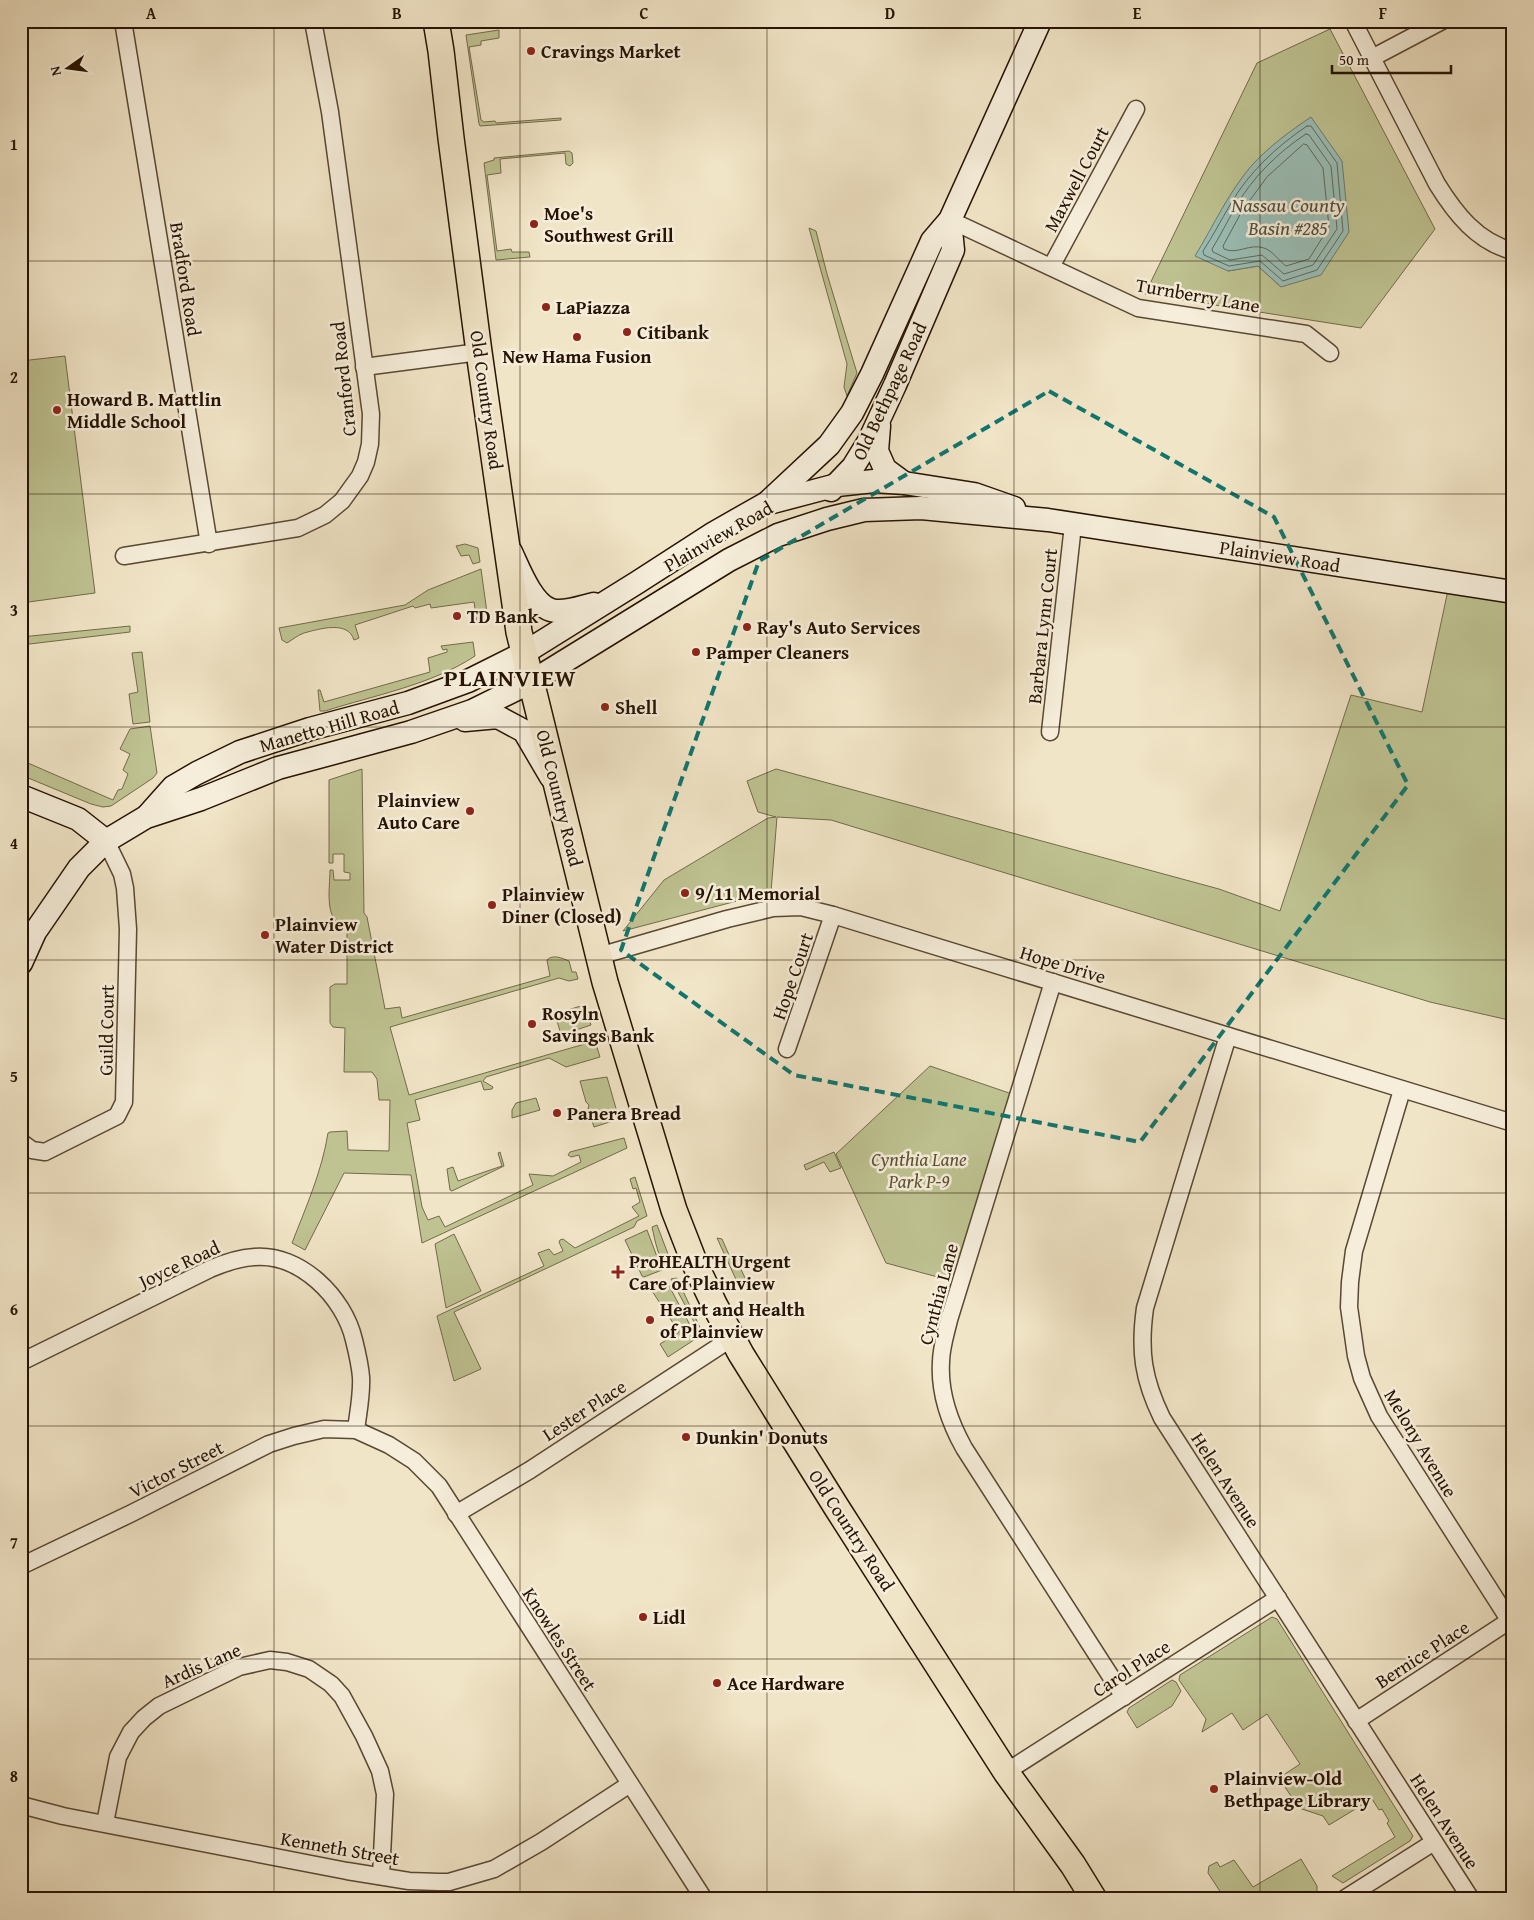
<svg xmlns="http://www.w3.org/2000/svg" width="1534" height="1920" font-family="'Gentium Book Plus',serif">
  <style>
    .green { fill: #bfc392; stroke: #726b4a; fill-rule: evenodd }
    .water { fill: #9bbfb7; stroke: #6c7a6f }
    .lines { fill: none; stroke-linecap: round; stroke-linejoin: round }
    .shore { stroke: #60695c; stroke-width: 1 }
    .minor-casing { stroke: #594833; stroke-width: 19 }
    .secondary-casing { stroke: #261302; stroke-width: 25 }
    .primary-casing { stroke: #261302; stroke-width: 28 }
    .minor { stroke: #f6eedb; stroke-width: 16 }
    .secondary { stroke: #f6eedb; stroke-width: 22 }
    .primary { stroke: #f1e5c7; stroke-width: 25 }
    .marked { fill: none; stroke: #0f766e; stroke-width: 4; stroke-dasharray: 10 6; stroke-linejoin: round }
    .grid { fill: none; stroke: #261302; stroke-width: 1; stroke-opacity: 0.55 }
    .poi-dot { fill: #8f2418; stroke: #f6eedb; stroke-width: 2 }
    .labels { text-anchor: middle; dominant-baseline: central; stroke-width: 5; stroke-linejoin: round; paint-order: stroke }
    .poi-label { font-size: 19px; font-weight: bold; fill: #261302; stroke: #f6eedb; text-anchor: start }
    .street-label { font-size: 19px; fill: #261302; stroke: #f6eedb }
    .park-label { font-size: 19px; font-style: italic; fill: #5c5134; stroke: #f6eedb }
    .water-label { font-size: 20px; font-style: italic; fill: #4f4f41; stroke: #f6eedb }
    .district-label { font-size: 24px; font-weight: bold; letter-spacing: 1px; fill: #261302; stroke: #f6eedb }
    .neatline { fill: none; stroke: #261302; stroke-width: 2 }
    .grid-label { font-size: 16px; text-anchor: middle; font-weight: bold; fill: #261302 }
  </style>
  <rect width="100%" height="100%" fill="#f1e5c7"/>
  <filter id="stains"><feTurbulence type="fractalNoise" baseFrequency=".004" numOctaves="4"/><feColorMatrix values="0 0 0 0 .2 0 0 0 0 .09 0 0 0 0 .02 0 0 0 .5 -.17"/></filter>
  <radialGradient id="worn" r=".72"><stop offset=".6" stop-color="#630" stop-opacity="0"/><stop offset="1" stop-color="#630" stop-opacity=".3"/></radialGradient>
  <!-- green -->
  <g class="green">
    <path d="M1330,29L1435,229L1361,328L1145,294L1257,63ZM1226,202L1281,287L1258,266L1228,271L1217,220Z"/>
    <path d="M499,30V38L481,41V45L469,47L481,120L484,122L495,121L496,123L561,118V120L480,126L479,124L466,35Z"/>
    <path d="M569,151L572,153L573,163L570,166L566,164L565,153L500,159L501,173L487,175L497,251L511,249L512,252H529L530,257L496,260L484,163L494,160V158Z"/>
    <path d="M809,228L816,231L827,274L857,373L847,396L844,387L847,364Z"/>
    <path d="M65,356L95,593L21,603V361Z"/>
    <path d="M465,544L478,548L480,562L473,564L469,555L461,556L456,546Z"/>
    <path d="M481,569L488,620L477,622L474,602L431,608L430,604L415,608L413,606L355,625L359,638L354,640C348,620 319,629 304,633C298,635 292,640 287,643L282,640L279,628L405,605L428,590Z"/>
    <path d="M1448,590L1513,601V1021L1430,1002L831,820L777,817L771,892L623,931L664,880L768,818L776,817L758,812L747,781L776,769L1219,889L1280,911L1351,695L1422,712Z"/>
    <path d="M130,626V632L21,645V637Z"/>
    <path d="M473,642L475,656C431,685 375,695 325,711H320L318,690H320L324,702L430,672L428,658L447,652V649L443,650L441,646Z"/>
    <path d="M142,652L150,722L133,724L129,694L138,692L132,653Z"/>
    <path d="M150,726L157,773L153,778L111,806L103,807L91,804L21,775V760L113,800L118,790L122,789L128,774L123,770L130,754L120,749L130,729Z"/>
    <path d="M362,769L364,913L367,917L385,1009L400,1007L402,1018L550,976L547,960C553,954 562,958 569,961L572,972H576L578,979L569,981L559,978L390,1027L409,1095L595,1041L600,1057L566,1067L549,1058L486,1077L483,1081L493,1087L492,1089L484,1090L481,1081L415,1100L420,1120L407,1123L422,1207L428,1220L439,1216L445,1227L533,1185L529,1174L553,1176L581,1162L579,1155L571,1157L568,1155L570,1152L624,1138L627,1148L422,1243L411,1175L344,1173L305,1250L292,1243C306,1207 322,1171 328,1133L330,1132L347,1131L348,1150L389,1151L390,1100H379L377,1079L372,1072H344L345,1028L333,1027L330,1023V987L335,984H347V926C323,924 330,888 330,870H333L334,880H350V873L344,872V854H333V863H329V780Z"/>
    <path d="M584,1005L591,1025L579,1029L562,1038L555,1014Z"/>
    <path d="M930,1066L1015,1095L956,1282L886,1263L836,1154Z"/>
    <path d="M607,1077L619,1119L594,1127L588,1109L589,1105L586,1102L580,1081Z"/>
    <path d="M536,1098L540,1110L512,1118V1110L516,1103Z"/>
    <path d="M500,1152L504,1166L452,1191L450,1190L447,1169L453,1167L458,1181L502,1166L498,1153Z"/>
    <path d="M834,1152L841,1168L830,1172L824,1162L806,1170L804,1165Z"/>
    <path d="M635,1177L647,1216L637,1221L634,1227L454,1312L481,1369L454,1381L437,1316L544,1266L538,1253L549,1249L554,1255L563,1251L559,1242L560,1240L563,1239L575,1248L639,1216L632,1207L640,1202L636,1188L633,1189L630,1179Z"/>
    <path d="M657,1225L671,1262L666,1268C658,1256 655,1241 652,1227Z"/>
    <path d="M647,1230L662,1270L644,1277L642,1276L625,1240Z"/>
    <path d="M454,1234L481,1291L446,1308L435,1244Z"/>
    <path d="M717,1238L722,1239L733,1264L738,1263L746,1280L745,1283L739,1286Z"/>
    <path d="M677,1278L702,1332L700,1333L671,1279Z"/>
    <path d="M668,1284L697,1338L668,1357L660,1344L679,1332L652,1291Z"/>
    <path d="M1272,1617L1277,1619L1413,1836L1410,1841L1343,1883L1332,1876L1395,1837L1387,1823L1389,1821L1382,1809L1379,1810L1372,1799L1329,1825L1323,1816L1299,1808L1279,1778L1300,1764L1267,1714L1243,1730L1232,1713L1202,1732L1206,1719L1179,1680L1180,1675Z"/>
    <path d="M1172,1680L1176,1682L1181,1691L1172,1706L1137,1728L1127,1712L1129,1708Z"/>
    <path d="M1301,1859L1317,1886V1899H1225L1208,1873L1209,1866L1217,1862L1220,1867L1234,1860L1253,1887Z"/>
  </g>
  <!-- water -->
  <path class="water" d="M1311,117L1342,161L1349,232L1321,275L1281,287L1258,266L1228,271L1195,256C1214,225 1229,191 1253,164C1270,146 1290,131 1311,117Z"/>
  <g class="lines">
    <!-- shore -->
    <g class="shore">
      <path d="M1307,126H1311L1337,163L1343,231L1317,270L1283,281L1260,261L1229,266L1204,255L1203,251C1213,236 1221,220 1230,205C1248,173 1277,146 1307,126Z"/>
      <path d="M1306,134L1309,135L1331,166L1337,229L1313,265L1284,274L1262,255L1230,260L1213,252L1212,249C1220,236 1227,222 1235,208C1251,179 1278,152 1306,134Z"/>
      <path d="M1304,144L1307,145L1323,168L1329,227L1309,259L1286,266C1279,261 1273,251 1264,248C1250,243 1237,255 1224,249L1223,246L1242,211L1267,177Z"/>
    </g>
    <defs>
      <g id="minor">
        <path d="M123,21L209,544"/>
        <path d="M1353,21L1437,184C1455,213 1477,242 1513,251"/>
        <path d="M1372,58L1442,21"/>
        <path d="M950,220L1138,308L1306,334L1330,353"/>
        <path d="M1051,267L1136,109"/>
        <path d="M364,367L479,352"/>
        <path d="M124,556L298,528L325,515L342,501L360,476L366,462L370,444L371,414L330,112L313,21"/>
        <path d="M1050,732L1073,525"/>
        <path d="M599,956L727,919L773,908L801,907L833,915L1513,1123"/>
        <path d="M1053,982L949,1320C946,1333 941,1348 941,1362C939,1393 949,1421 964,1448L1124,1697"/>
        <path d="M1228,1036L1145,1308C1139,1351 1143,1379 1162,1418L1471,1899"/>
        <path d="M787,1049L833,915"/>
        <path d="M1402,1090L1354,1251L1350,1282L1349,1307L1356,1356L1362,1378L1379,1416L1513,1626"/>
        <path d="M21,1142L32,1150L45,1152L117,1116L124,1102L128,929L125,888L122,874L106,841"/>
        <path d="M21,1362L210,1269C224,1263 238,1258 254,1257C300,1253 344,1297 354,1340C357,1352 360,1365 361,1377C362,1395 358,1413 356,1430"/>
        <path d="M456,1514L530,1470L732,1338"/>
        <path d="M21,1566L130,1514L269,1444L294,1436L324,1429L356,1430L389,1445L414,1461L439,1486L704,1899"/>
        <path d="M1356,1721L1509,1621"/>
        <path d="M1006,1772L1278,1598"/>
        <path d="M21,1805L63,1816L347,1871L409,1881L439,1882H449L494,1869L541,1842L630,1784"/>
        <path d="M105,1823L118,1757L131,1732L144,1718L159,1706L239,1667L270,1660L287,1662L309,1669L331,1684L342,1696L364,1736L380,1771L385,1794L381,1876"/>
        <path d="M1344,1899L1434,1842"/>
      </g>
      <g id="secondary">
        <path d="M879,426L877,451L885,469L904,483"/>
        <path d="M831,490L853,467L869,441L895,385L953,250L950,220"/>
        <path d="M768,502L829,445L852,413L872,374L932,241L950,220L1040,21"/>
        <path d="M511,552C519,569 532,604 551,610C563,614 581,607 594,604"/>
        <path d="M465,720L498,717L524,731L551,777"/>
        <path d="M21,796L78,819L106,841"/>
        <path d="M148,815L173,787L197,773L240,752L310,729L408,703L468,681L524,653L638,582L714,533L765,504L837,485L874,481L904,483L974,494L1014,508"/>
        <path d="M21,963L35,932L79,868L106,841L146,817L201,799L278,768L411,732L472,711L531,682L729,560L778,535L827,519L864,510L921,508L1048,520L1513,592"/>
      </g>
      <path id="primary" d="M436,21L441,51L451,138L479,352L519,632L605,982L674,1210L695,1264L715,1306L741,1354L837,1508L1006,1772L1073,1865L1094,1899"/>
    </defs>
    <!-- minor casing -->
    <use href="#minor" class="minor-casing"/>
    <!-- secondary casing -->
    <use href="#secondary" class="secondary-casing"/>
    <!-- primary casing -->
    <use href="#primary" class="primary-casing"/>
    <!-- minor -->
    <use href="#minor" class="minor"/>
    <!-- secondary -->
    <use href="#secondary" class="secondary"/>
    <!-- primary -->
    <use href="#primary" class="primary"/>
  </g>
  <!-- marked area -->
  <path class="marked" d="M1049,391L1274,517L1408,785L1140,1142L794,1075L621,950L759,561Z"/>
  <!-- grid -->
  <path class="grid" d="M274,21V1899M520,21V1899M767,21V1899M1014,21V1899M1260,21V1899M21,261H1513M21,494H1513M21,727H1513M21,960H1513M21,1193H1513M21,1426H1513M21,1659H1513"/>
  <!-- markers -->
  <g class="poi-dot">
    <circle cx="531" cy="51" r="5"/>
    <circle cx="534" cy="224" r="5"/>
    <circle cx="546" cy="307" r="5"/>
    <circle cx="627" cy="332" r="5"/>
    <circle cx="577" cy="337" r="5"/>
    <circle cx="57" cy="410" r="5"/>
    <circle cx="457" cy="616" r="5"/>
    <circle cx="747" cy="627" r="5"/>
    <circle cx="696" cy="652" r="5"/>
    <circle cx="605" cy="707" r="5"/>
    <circle cx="470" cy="811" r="5"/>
    <circle cx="685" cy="893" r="5"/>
    <circle cx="492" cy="905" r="5"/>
    <circle cx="265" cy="935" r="5"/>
    <circle cx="532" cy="1024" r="5"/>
    <circle cx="557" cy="1113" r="5"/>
    <path d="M615.5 1264.5h5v5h5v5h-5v5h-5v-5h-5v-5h5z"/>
    <circle cx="650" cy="1320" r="5"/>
    <circle cx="686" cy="1437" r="5"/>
    <circle cx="643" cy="1617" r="5"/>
    <circle cx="717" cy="1683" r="5"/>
    <circle cx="1214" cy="1789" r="5"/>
  </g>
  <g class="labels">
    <!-- poi labels -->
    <g class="poi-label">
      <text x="541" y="51">Cravings Market</text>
      <text x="544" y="213">Moe's<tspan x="544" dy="22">Southwest Grill</tspan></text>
      <text x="556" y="307">LaPiazza</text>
      <text x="637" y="332">Citibank</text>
      <text x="577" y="356" text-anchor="middle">New Hama Fusion</text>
      <text x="67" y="399">Howard B. Mattlin<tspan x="67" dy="22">Middle School</tspan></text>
      <text x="467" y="616">TD Bank</text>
      <text x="757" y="627">Ray's Auto Services</text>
      <text x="706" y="652">Pamper Cleaners</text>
      <text x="615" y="707">Shell</text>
      <text x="460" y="800" text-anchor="end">Plainview<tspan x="460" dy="22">Auto Care</tspan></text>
      <text x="695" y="893">9/11 Memorial</text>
      <text x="502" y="894">Plainview<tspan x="502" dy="22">Diner (Closed)</tspan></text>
      <text x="275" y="924">Plainview<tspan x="275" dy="22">Water District</tspan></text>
      <text x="542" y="1013">Rosyln<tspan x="542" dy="22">Savings Bank</tspan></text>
      <text x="567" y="1113">Panera Bread</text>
      <text x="629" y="1261">ProHEALTH Urgent<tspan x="629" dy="22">Care of Plainview</tspan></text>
      <text x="660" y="1309">Heart and Health<tspan x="660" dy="22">of Plainview</tspan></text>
      <text x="696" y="1437">Dunkin' Donuts</text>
      <text x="653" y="1617">Lidl</text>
      <text x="727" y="1683">Ace Hardware</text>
      <text x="1224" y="1778">Plainview-Old<tspan x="1224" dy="22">Bethpage Library</tspan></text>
    </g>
    <!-- street labels -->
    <g class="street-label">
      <text transform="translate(1076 179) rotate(-62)">Maxwell Court</text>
      <text transform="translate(186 279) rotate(81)">Bradford Road</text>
      <text transform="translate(1198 295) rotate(10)">Turnberry Lane</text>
      <text transform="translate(343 379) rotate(-96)">Cranford Road</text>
      <text transform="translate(889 391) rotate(-65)">Old Bethpage Road</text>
      <text transform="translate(487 400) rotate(82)">Old Country Road</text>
      <text transform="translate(718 536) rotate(-30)">Plainview Road</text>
      <text transform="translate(1280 556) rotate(9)">Plainview Road</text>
      <text transform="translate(1042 626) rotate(-84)">Barbara Lynn Court</text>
      <text transform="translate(329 726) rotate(-16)">Manetto Hill Road</text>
      <text transform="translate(560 798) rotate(76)">Old Country Road</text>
      <text transform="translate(1063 964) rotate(17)">Hope Drive</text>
      <text transform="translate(792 976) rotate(-71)">Hope Court</text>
      <text transform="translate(106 1030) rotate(-89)">Guild Court</text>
      <text transform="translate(179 1264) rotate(-25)">Joyce Road</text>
      <text transform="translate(938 1294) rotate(-75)">Cynthia Lane</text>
      <text transform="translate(584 1410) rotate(-33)">Lester Place</text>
      <text transform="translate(1421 1443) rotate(59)">Melony Avenue</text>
      <text transform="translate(176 1469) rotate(-27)">Victor Street</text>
      <text transform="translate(1226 1480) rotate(57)">Helen Avenue</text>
      <text transform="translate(852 1530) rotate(57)">Old Country Road</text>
      <text transform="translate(560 1639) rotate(57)">Knowles Street</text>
      <text transform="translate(1422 1654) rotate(-33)">Bernice Place</text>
      <text transform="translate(201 1665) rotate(-24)">Ardis Lane</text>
      <text transform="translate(1131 1668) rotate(-33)">Carol Place</text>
      <text transform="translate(1445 1821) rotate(57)">Helen Avenue</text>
      <text transform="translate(340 1848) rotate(10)">Kenneth Street</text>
    </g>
    <!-- park labels -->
    <g class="park-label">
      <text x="919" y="1159">Cynthia Lane<tspan x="919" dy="22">Park P-9</tspan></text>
    </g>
    <!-- water labels -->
    <g class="water-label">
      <text x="1288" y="204">Nassau County<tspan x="1288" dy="23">Basin #285</tspan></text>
    </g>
    <!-- district labels -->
    <g class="district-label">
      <text x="510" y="677">PLAINVIEW</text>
    </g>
  </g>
  <!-- margin -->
  <rect width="1534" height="1920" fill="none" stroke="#f1e5c7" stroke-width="55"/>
  <!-- north arrow -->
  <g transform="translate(68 68) rotate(256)" stroke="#f6eedb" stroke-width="4" paint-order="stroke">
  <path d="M0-4L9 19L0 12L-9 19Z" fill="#261302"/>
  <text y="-8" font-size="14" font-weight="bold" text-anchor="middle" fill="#261302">N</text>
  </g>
  <!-- scale -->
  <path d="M1332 65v8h119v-8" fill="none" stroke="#261302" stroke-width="2.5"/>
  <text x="1339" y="65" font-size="15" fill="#261302" stroke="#f6eedb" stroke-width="4" paint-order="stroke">50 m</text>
  <rect x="28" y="28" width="1478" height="1864" class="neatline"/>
  <g class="grid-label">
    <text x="151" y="19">A</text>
    <text x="397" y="19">B</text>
    <text x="644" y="19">C</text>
    <text x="890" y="19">D</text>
    <text x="1137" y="19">E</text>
    <text x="1383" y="19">F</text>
    <text x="14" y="150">1</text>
    <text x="14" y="383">2</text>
    <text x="14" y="616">3</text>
    <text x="14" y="849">4</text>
    <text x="14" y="1082">5</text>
    <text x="14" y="1315">6</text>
    <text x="14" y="1548">7</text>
    <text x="14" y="1782">8</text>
  </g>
  <rect width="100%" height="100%" filter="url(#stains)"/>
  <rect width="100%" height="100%" fill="url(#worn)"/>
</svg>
